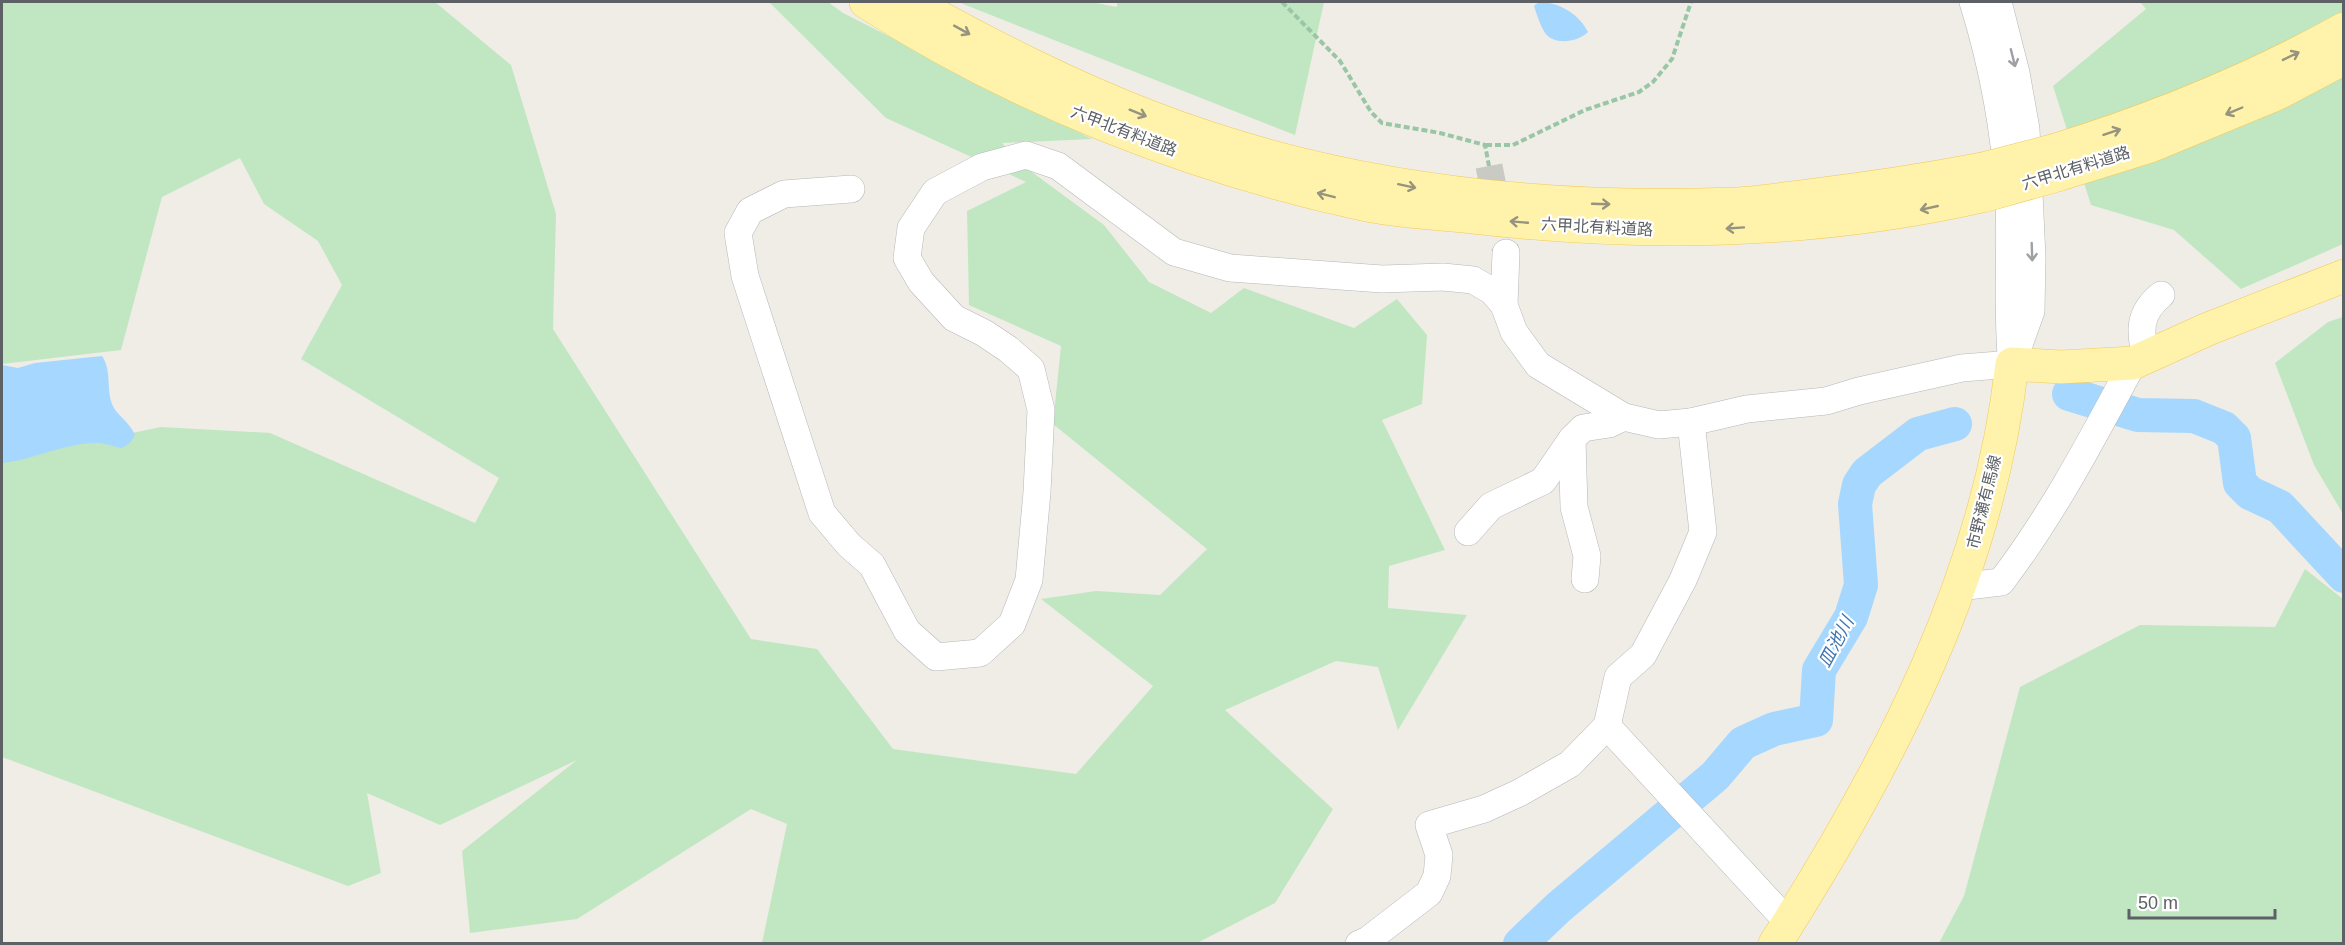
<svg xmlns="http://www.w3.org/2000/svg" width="2345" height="945" font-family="Arial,'Noto Sans JP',sans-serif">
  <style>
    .green { fill: #c1e7c2 }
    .water { fill: #a5d7ff }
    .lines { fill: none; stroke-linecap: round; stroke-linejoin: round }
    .river { stroke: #a5d7ff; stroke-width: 34 }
    .minor-tunnel { stroke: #cacac5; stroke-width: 27; stroke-dasharray: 27 14; stroke-linecap: butt }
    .minor-casing { stroke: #b5b7bc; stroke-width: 28 }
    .major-casing { stroke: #f3c95a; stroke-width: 34 }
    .path { stroke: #99c6a6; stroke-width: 4; stroke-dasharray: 6 3; stroke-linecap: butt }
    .minor { stroke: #fff; stroke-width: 27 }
    .major { stroke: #fff2aa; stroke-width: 33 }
    .major-bridge-casing { stroke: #f3c95a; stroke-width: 34; stroke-linecap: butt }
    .major-bridge { stroke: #fff2aa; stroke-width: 33 }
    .oneway { stroke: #96947e }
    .oneway2 { stroke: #9ea0a3 }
    .labels { text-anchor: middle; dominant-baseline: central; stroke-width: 4.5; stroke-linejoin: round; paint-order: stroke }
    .street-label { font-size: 16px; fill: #5d6166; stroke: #fff }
    .water-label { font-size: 18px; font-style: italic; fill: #4077b3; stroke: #fff }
  </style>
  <rect width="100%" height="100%" fill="#efede5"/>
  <!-- green -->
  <g class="green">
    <path d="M2,2H435L511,65L556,214L553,329L751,639L817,649L893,749L1076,774L1153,686L1041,599L1096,591L1160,595L1207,549L1053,424L1061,346L969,305L967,211L1026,182L886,118L769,2H828L843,13L1092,139L1002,143L1025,167L1104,225L1149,282L1211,313L1244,288L1354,328L1397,299L1427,335L1422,404L1382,420L1445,550L1389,566L1388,608L1467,615L1398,730L1378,667L1336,661L1225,710L1333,809L1275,903L1197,943H762L787,824L751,809L577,919L470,933L462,851L577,760L440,825L367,793L381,873L348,886L2,757V460L161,427L270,433L475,523L499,478L301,359L342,285L318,241L264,204L240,158L162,197L121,350L2,364Z"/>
    <path d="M958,2H1091L1117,7V2H1324L1295,135Z"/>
    <path d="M2140,2H2343V244L2241,289L2174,230L2091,205L2053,86L2146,9Z"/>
    <path d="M2343,317H2344L2343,514L2314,465L2275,363L2328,322Z"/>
    <path d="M2305,569L2343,599V943H1939L1964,896L2020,687L2140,625L2275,627Z"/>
  </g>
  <!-- water -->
  <g class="water">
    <path d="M1539,2C1559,2 1579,14 1588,32C1578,42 1555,46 1545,33C1540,25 1537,15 1534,6Z"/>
    <path d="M102,356C112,371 106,387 112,404C116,415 130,422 135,435L130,443L122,448C113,447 103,442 94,443C62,444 33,460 2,463V365L18,368L35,363Z"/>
  </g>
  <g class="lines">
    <!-- river -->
    <g class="river">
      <path d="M2069,394L2138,415L2194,416L2224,428L2234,438L2240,483L2250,493L2280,507L2344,576"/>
      <path d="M1520,944L1559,907L1715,776L1743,743L1774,729L1816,720L1819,670L1851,617L1861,585L1855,504L1859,485L1867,473L1918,434L1955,424"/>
    </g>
    <!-- minor-tunnel -->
    <path class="minor-tunnel" d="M1489,166L1506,253"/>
    <defs>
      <g id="minor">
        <path d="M1973,2C1993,66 2005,131 2009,199C2011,251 2007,302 2011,354"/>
        <path d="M1998,2L2016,73L2026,129L2032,257L2031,311L2012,364"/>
        <path d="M851,189L784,194L750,211L738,233L745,276L822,513L849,545L872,565L907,631L936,657L980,653L1012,624L1029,580L1037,492L1041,410L1031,369L1008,349L984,333L954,318L921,282L907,258L911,228L935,192L982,167L1026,155L1058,166L1174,252L1230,268L1382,279L1443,277L1473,280L1492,291L1504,305"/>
        <path d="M1506,253L1504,305L1514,332L1538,365L1624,417L1659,425L1691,422L1747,409L1826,401L1859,391L1962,368L2012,364"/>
        <path d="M2146,357C2139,331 2139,313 2161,295"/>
        <path d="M1572,439L1574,507L1587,556L1585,579"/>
        <path d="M1468,532L1491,506L1543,481L1572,439L1583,428L1609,424L1624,417"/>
        <path d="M1959,587L2001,582C2053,514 2092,439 2133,363"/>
        <path d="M1607,726L1788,922"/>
        <path d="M1359,944L1368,940L1429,893L1437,876L1439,855L1429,825L1484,809L1519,793L1570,764L1607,726L1618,677L1643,655L1683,580L1703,532L1691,422"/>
      </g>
      <g id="major">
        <path d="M866,2C1016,98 1188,166 1362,204C1398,212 1437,213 1473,217C1646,237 1816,234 1986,195"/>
        <path d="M911,2C989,45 1068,86 1152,118C1336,189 1539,211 1734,204C1758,203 1783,199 1807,196C1866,189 1925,180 1983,169"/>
        <path d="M2056,150C2156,119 2252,80 2344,29"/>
        <path d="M2057,175L2150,146L2276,94L2344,58"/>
        <path d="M1775,944C1888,767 1989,575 2012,364L2061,367L2133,363L2208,329L2344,276"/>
      </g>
    </defs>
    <!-- minor casing -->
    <use href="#minor" class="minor-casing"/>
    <!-- major casing -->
    <use href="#major" class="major-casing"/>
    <!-- path -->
    <g class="path">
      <path d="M1282,2L1340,61L1371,112L1382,123L1440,133L1485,145L1489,166"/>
      <path d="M1486,145H1513L1585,110L1639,92L1653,82L1672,59L1691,2"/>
    </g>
    <!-- minor -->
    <use href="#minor" class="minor"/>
    <!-- major -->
    <use href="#major" class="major"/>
    <defs>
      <g id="major-bridge">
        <path d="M1983,169L2056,150"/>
        <path d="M1986,195L2057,175"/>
      </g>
    </defs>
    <!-- major-bridge casing -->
    <use href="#major-bridge" class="major-bridge-casing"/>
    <!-- major-bridge -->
    <use href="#major-bridge" class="major-bridge"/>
  </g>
  <!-- one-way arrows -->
  <defs><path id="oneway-shaft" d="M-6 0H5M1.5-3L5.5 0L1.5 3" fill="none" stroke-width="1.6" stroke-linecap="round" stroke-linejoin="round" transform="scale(1.5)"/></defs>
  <g class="oneway">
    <use href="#oneway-shaft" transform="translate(962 30) rotate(29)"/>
    <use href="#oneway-shaft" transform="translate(2291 56) rotate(-26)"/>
    <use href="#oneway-shaft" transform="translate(2234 111) rotate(157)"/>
    <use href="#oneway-shaft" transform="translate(1138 113) rotate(22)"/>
    <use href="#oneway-shaft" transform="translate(2112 132) rotate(-18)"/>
    <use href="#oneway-shaft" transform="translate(1407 186) rotate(12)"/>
    <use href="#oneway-shaft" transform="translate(1326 195) rotate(-166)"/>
    <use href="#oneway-shaft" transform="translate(1601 204) rotate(2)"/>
    <use href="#oneway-shaft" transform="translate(1929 208) rotate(167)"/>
    <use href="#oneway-shaft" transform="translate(1519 222) rotate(-175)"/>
    <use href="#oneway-shaft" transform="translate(1735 228) rotate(176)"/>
  </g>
  <g class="oneway2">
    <use href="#oneway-shaft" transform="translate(2013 58) rotate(76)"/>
    <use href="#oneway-shaft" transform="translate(2032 252) rotate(88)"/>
  </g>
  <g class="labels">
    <!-- street labels -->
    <g class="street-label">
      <text transform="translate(1124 131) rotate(21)">六甲北有料道路</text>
      <text transform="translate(2076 168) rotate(-17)">六甲北有料道路</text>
      <text transform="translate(1597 227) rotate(3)">六甲北有料道路</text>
      <text transform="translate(1984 502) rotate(-76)">市野瀬有馬線</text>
    </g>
    <!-- water labels -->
    <g class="water-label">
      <text transform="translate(1836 642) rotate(-62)">皿池川</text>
    </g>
  </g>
  <!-- border -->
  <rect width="2345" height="945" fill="none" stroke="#5d6166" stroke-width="6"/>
  <!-- scale -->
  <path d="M2129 909v9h146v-9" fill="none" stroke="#5d6166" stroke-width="3"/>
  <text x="2138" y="909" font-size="18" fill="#5d6166" stroke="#ffffff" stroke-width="4.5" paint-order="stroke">50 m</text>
</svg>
